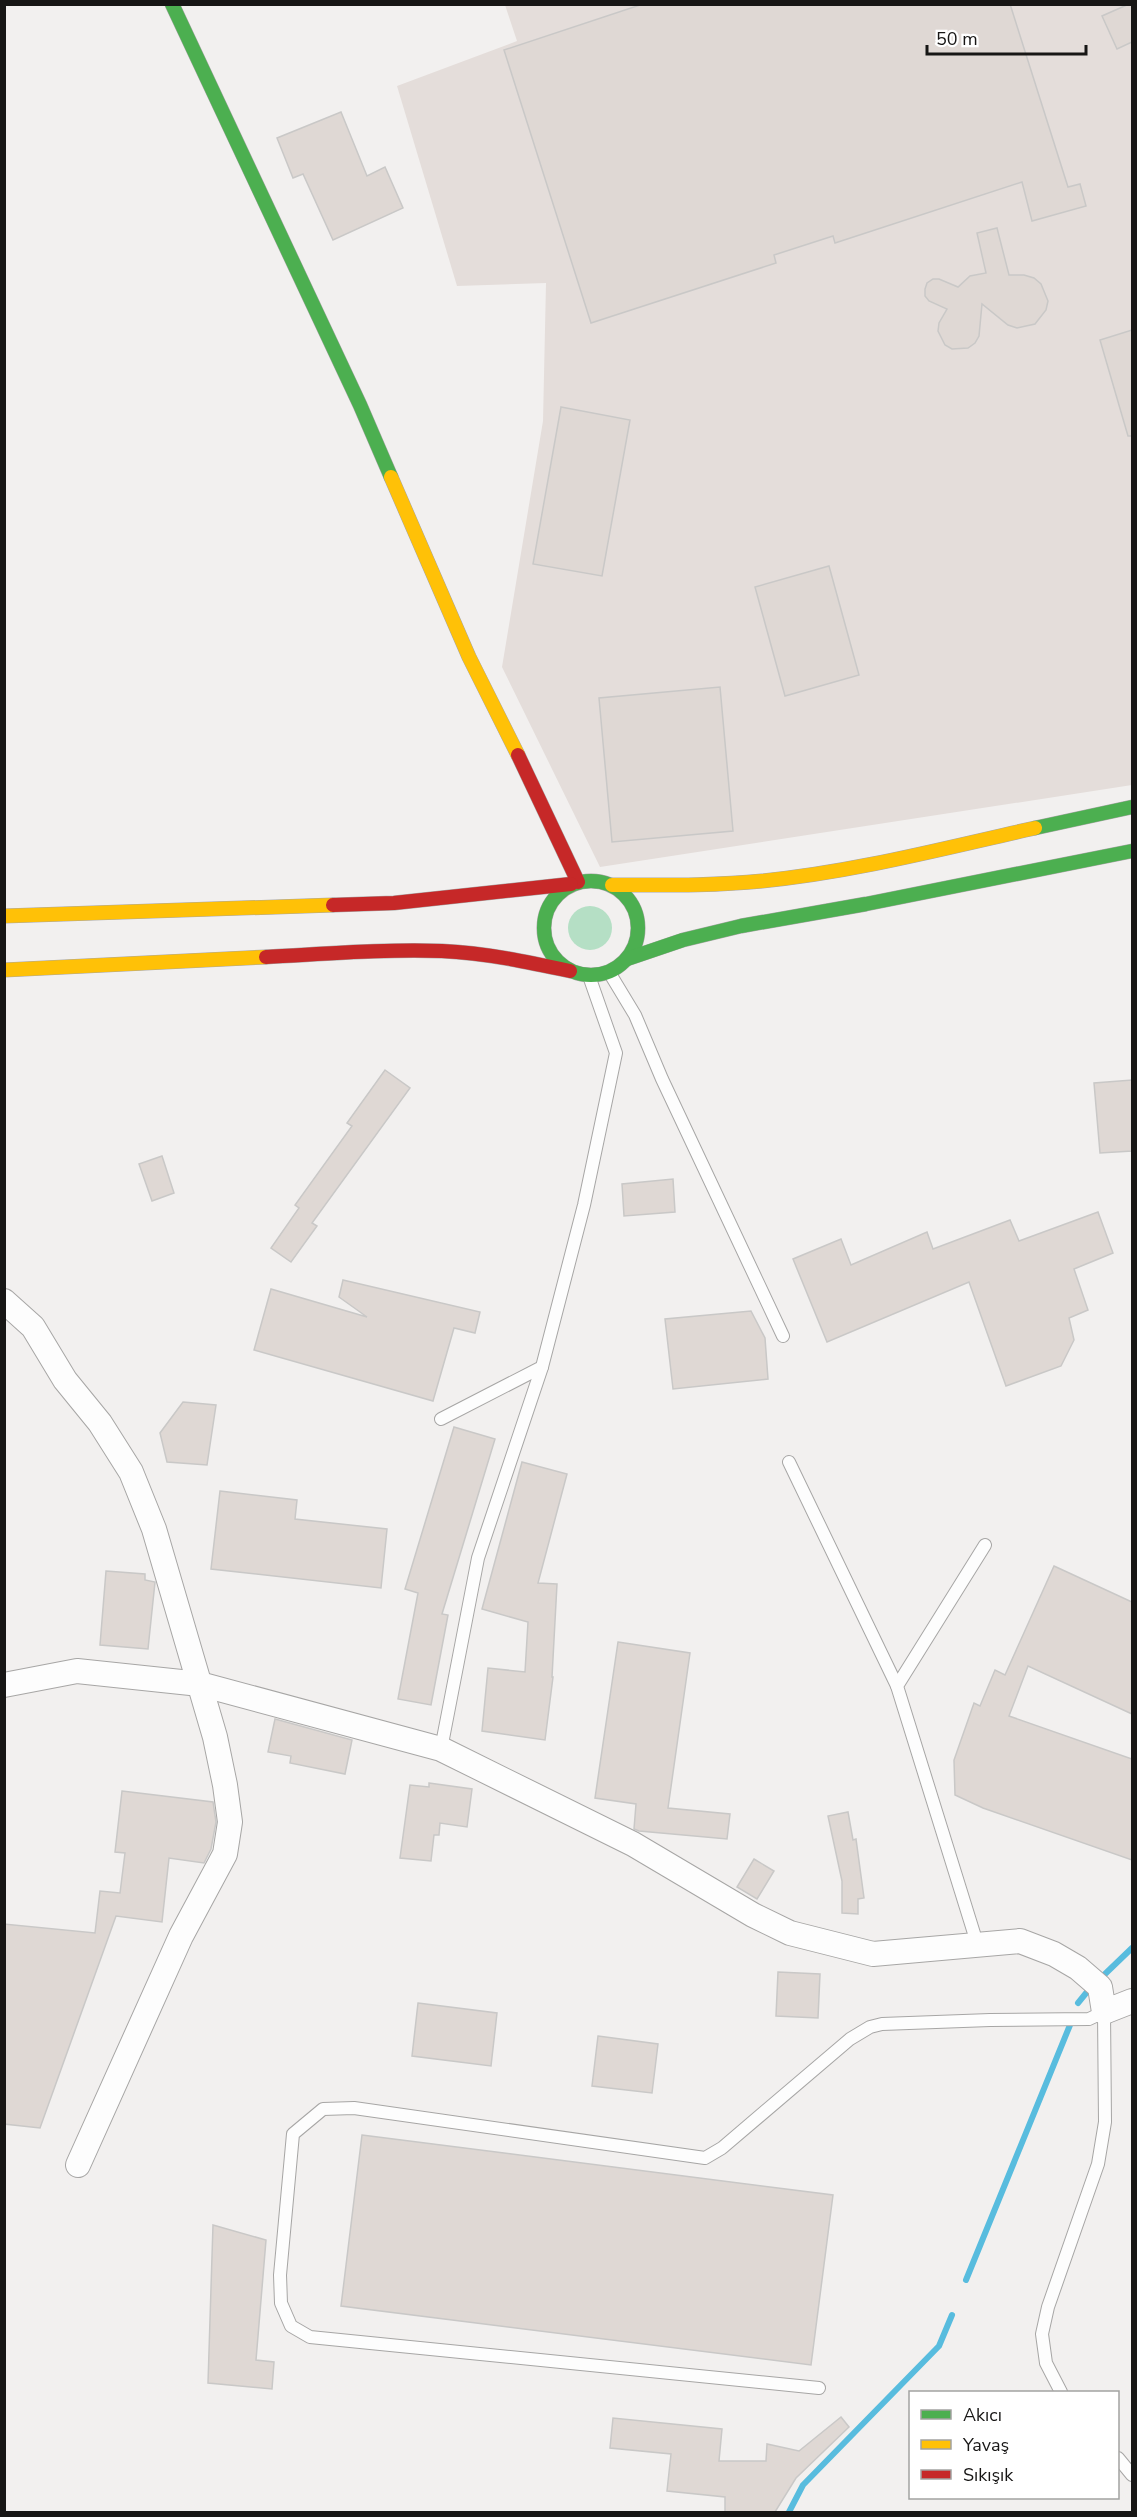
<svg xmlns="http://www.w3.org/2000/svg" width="1137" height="2517" font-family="'Nunito Sans',sans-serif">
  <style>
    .built { fill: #e4ddda }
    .green { fill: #b5dfc5 }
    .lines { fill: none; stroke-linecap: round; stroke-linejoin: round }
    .stream { stroke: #58bcde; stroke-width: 6 }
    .building { fill: #dfd8d4; stroke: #c9c8c7; stroke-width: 1.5 }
    .lane-casing { stroke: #a7a6a5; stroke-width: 14 }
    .street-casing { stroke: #a7a6a5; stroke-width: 26 }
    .fast-casing { stroke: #a7a6a5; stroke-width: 15 }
    .slow-casing { stroke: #a7a6a5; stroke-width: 15 }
    .jam-casing { stroke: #a7a6a5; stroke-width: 15 }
    .lane { stroke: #fdfdfd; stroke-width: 12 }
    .street { stroke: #fdfdfd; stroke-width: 24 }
    .fast { stroke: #4caf50; stroke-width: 14 }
    .slow { stroke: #ffc107; stroke-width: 14 }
    .jam { stroke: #c62828; stroke-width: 14 }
  </style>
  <rect width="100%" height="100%" fill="#f2f0ef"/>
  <!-- built -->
  <path class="built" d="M505,5H1132V785L600,867L502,667L543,421L546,283L457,286L397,86L517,41Z"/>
  <!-- green -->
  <circle class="green" cx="590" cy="928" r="22"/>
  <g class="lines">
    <!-- stream -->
    <g class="stream">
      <path d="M1105,1974L1132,1948"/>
      <path d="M1078,2003L1091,1987"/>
      <path d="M966,2280L1070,2025"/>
      <path d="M789,2512L803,2485L939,2346L952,2315"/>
    </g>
  </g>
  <!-- building -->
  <g class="building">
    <path d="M643,4H1010L1068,187L1080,184L1086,206L1032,221L1022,182L835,243L833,236L774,255L776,263L591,323L504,50Z"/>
    <path d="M1129,4H1132V42L1117,49L1102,16Z"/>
    <path d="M341,112L367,176L385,167L403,208L333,240L303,174L293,178L277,138Z"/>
    <path d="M997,228L1009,275H1024L1034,278L1041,284L1048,301L1046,310L1035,324L1017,328L1008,325L982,304L979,336L975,343L968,348L952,349L945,345L938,331L939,323L947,309L929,301L925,296V289L927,283L933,279H939L958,287L970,276L986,273L977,233Z"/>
    <path d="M1132,330V436H1128L1100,340Z"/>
    <path d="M561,407L630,420L602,576L533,564Z"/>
    <path d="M829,566L859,675L785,696L755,587Z"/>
    <path d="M720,687L733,831L612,842L599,698Z"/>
    <path d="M385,1070L410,1088L312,1223L317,1226L291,1262L271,1248L299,1208L295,1205L352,1126L347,1123Z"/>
    <path d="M1132,1080V1151L1100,1153L1094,1083Z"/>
    <path d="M162,1156L174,1193L152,1201L139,1164Z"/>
    <path d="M673,1179L675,1212L624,1216L622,1184Z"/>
    <path d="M1098,1212L1113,1253L1074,1269L1088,1310L1069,1318L1074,1340L1061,1366L1006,1386L969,1282L827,1342L793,1259L841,1239L851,1265L927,1232L933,1249L1010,1220L1019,1241Z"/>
    <path d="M343,1280L480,1312L475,1333L454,1328L433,1401L254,1350L271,1289L367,1317L339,1297Z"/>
    <path d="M751,1311L765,1338L768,1379L673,1389L665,1319Z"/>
    <path d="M183,1402L216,1405L207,1465L167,1462L160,1433Z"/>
    <path d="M454,1427L495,1439L442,1614L448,1615L431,1705L398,1699L418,1593L405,1589Z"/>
    <path d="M522,1462L567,1474L538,1583L557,1584L552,1677H553L545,1740L482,1731L488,1668L525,1672L528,1622L482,1609Z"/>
    <path d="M220,1491L297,1500L295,1519L387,1529L381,1588L211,1569Z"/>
    <path d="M1054,1566L1132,1602V1714L1028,1666L1009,1716L1132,1759V1860L983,1808L955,1795L954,1760L974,1703L980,1706L995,1670L1005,1675Z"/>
    <path d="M106,1571L145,1574V1580L155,1582L148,1649L100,1645Z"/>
    <path d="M618,1642L690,1653L668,1808L730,1814L727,1839L639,1831L634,1829L636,1804L595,1798Z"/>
    <path d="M275,1719L352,1740L345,1774L290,1763L291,1756L268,1752Z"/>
    <path d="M429,1783L472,1789L467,1827L440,1823L439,1835H434L431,1861L400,1858L410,1785L429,1787Z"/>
    <path d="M122,1791L213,1802L216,1822L211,1849L204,1863L169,1858L162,1922L116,1916L40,2128L4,2124V1924L95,1933L100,1891L120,1893L125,1853L115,1852Z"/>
    <path d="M848,1812L853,1840L856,1839L864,1898L858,1899V1914L842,1913V1881L828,1816Z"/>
    <path d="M754,1859L774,1871L757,1899L737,1887Z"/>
    <path d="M778,1972L820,1974L818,2018L776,2016Z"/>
    <path d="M418,2003L497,2013L491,2066L412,2056Z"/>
    <path d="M598,2036L658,2044L652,2093L592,2086Z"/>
    <path d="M362,2135L833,2195L811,2365L341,2306Z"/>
    <path d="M213,2225L266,2240L256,2360L274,2362L272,2389L208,2383Z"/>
    <path d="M841,2417L849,2427L796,2478L775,2512H725V2497L667,2491L671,2454L610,2448L613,2418L722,2429L719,2461H766L767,2444L799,2451Z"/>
  </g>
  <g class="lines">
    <defs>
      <g id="lane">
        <path d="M609,972L635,1015L662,1079L783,1336"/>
        <path d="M441,1419L542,1367L584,1205L616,1053L589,976"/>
        <path d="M789,1462L897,1686"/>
        <path d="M441,1749L478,1558L542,1367"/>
        <path d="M977,1943L897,1686L985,1545"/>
        <path d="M819,2388L310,2337L291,2326L281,2303L280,2275L293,2134L323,2109L354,2108L705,2158L722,2148L850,2039L870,2027L882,2024L990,2020L1089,2019L1104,2012L1105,2122L1098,2164L1048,2307L1042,2334L1046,2363L1061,2392"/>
        <path d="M1118,2458L1132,2475"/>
      </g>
      <g id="street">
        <path d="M4,1301L33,1327L65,1380L100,1423L131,1472L154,1529L215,1737L225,1785L230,1822L225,1854L181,1936L78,2165"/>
        <path d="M4,1685L77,1671L200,1684L441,1749L633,1844L753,1915L790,1933L873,1954L1020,1941L1054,1954L1078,1968L1100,1987L1104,2012L1132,2001"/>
      </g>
      <g id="fast">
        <path d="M172,4L360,405L391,477"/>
        <path d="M1035,828L1132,807"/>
        <circle cx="591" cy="928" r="47"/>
        <path d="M627,959L683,940L741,926L866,904L1132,851"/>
      </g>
      <g id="slow">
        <path d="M391,477L469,657L518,755"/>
        <path d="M612,885C662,885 712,886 762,881C854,872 945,848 1035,828"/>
        <path d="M4,916L333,905"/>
        <path d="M4,970L266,957"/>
      </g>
      <g id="jam">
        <path d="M518,755L578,882"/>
        <path d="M333,905L394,903L571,884"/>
        <path d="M266,957C325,954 383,949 442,951C486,953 528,962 570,971"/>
      </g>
    </defs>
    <!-- lane casing -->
    <use href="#lane" class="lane-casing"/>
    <!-- street casing -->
    <use href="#street" class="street-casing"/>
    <!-- fast casing -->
    <use href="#fast" class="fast-casing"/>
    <!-- slow casing -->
    <use href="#slow" class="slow-casing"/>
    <!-- jam casing -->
    <use href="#jam" class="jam-casing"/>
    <!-- lane -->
    <use href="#lane" class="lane"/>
    <!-- street -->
    <use href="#street" class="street"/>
    <!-- fast -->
    <use href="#fast" class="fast"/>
    <!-- slow -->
    <use href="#slow" class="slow"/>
    <!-- jam -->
    <use href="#jam" class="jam"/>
  </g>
  <!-- border -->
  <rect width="1137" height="2517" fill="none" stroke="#171615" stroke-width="12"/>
  <!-- legend -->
  <rect x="909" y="2391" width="210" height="108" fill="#ffffff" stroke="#a2a2a1" stroke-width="1.5"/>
  <rect x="921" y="2410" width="30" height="9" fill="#4caf50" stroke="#a2a2a1" stroke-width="1.5"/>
  <text x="963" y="2421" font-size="18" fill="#171615">Akıcı</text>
  <rect x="921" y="2440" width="30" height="9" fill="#ffc107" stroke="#a2a2a1" stroke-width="1.5"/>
  <text x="963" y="2451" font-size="18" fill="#171615">Yavaş</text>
  <rect x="921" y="2470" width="30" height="9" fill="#c62828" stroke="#a2a2a1" stroke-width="1.5"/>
  <text x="963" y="2481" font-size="18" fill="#171615">Sıkışık</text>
  <!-- scale -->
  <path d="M927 45v9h159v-9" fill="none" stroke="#171615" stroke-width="3"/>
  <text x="936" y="45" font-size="18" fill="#171615" stroke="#ffffff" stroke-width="4.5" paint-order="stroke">50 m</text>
</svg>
